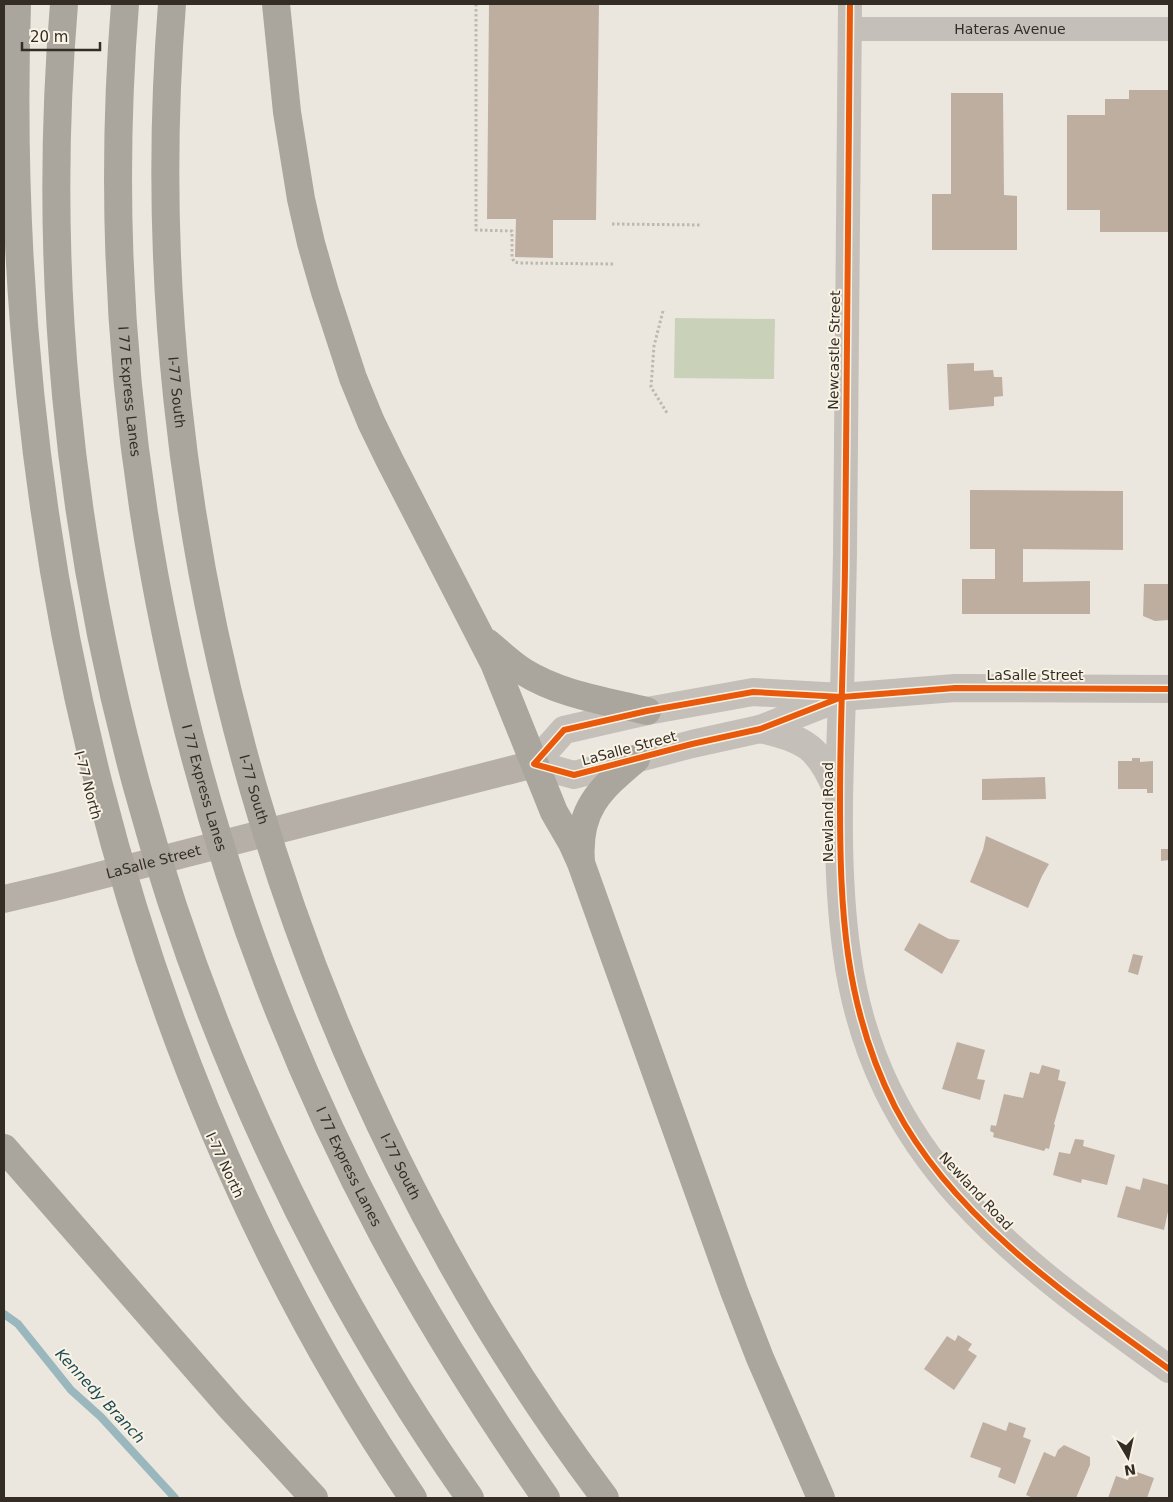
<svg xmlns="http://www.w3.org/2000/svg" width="1173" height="1502" font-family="'DejaVu Sans',sans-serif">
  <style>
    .green { fill: #c9d2b8 }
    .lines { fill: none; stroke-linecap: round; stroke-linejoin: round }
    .stream { stroke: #9ab7bd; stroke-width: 8 }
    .building { fill: #beaea0 }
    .path { stroke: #bdb8b0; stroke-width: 3; stroke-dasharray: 2.5 2.5; stroke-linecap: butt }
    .minor { stroke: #c4bfb8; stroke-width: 24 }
    .tertiary { stroke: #c4bfb8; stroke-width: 28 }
    .secondary { stroke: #b5afa8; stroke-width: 28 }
    .motorway { stroke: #aaa69e; stroke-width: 28 }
    .cycleway-casing { stroke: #f9f3e5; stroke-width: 9 }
    .cycleway { stroke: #e8590c; stroke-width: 6 }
    .labels { text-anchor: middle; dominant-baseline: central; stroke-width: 4; stroke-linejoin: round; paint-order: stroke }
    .street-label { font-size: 14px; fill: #342d26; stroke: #f9f3e5 }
    .water-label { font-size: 15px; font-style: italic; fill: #1c4956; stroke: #f9f3e5 }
  </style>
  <rect width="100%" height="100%" fill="#ebe7df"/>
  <!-- green -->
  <path class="green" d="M675,318L775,319L774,379L674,378Z"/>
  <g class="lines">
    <!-- stream -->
    <path class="stream" d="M4,1314L18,1324L71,1390L101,1417L175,1498"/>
  </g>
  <!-- building -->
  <g class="building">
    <path d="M489,4H599L596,220H553V258L515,257L516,219H487Z"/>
    <path d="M1129,90H1169V232H1100V210H1067V115H1105V99H1129Z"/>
    <path d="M951,93H1003L1004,195L1017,196V250H932V194H951Z"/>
    <path d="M974,363V371L993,370L994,377H1002L1003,396L994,397V406L949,410L947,364Z"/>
    <path d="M970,490L1123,491V550L1023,549V582L1090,581V614H962V579H995V549H970Z"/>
    <path d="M1144,584H1169V620L1155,621L1143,616Z"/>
    <path d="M1132,758H1140V762L1153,761V793H1147V789H1118V761H1132Z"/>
    <path d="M1045,777L1046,799L982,800V779Z"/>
    <path d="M986,836L1049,864L1042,876L1028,908L970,882L983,850Z"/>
    <path d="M1161,849H1169V860L1161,861Z"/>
    <path d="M919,923L949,939L960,940L942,974L904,950Z"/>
    <path d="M1133,954L1143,956L1138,975L1128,972Z"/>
    <path d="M957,1042L985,1050L977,1079L985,1080L980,1100L942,1089Z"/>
    <path d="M1042,1065L1060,1070L1058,1080L1066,1082L1054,1124L1055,1125L1049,1149L1046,1148L1044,1151L993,1137L994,1133L990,1131L991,1125L996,1126L1004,1094L1023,1098L1030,1072L1039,1074Z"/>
    <path d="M1075,1139L1084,1140L1083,1146L1115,1155L1107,1185L1082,1179L1081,1183L1053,1175L1059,1152L1070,1154Z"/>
    <path d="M1143,1178L1169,1185V1207L1164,1230L1117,1217L1126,1186L1140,1190Z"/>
    <path d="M958,1335L972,1344L968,1350L977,1356L954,1390L924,1369L947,1336L955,1341Z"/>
    <path d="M983,1422L1006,1431L1009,1422L1026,1428L1023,1437L1031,1440L1015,1484L998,1477L1001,1468L970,1457Z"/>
    <path d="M1064,1445L1090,1457V1465L1076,1498H1033L1026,1495L1044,1452L1055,1457L1058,1450Z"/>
    <path d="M1131,1470L1154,1478L1147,1498H1108L1116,1476L1128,1480Z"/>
  </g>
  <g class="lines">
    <!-- path -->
    <g class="path">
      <path d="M476,4V230L512,231V257L514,262L519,263L615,264"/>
      <path d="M612,224L702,225"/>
      <path d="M663,311L654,346L651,387L667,413"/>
    </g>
    <!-- minor -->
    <g class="minor">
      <path id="s1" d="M850,29H1169"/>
      <path d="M842,697L845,553L850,4"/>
    </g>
    <!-- tertiary -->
    <g class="tertiary">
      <path d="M842,697L760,729L692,744L574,775L534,764L564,730L647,711L753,692L842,697L955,688L1169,689"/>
      <path d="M842,697C839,782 835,869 847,954C875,1158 1014,1258 1169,1369"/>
      <path d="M760,729C806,739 820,748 838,793"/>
    </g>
    <!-- secondary -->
    <path class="secondary" id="s2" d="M4,899L59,886L534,764"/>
    <!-- motorway -->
    <g class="motorway">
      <path d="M17,4C0,525 120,1066 413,1498"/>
      <path d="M64,4C20,528 167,1068 470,1498"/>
      <path id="s3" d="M125,4C91,425 184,862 383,1235C432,1326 487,1413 546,1498"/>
      <path id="s4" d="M172,4C130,528 288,1078 605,1498"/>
      <path d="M276,4L287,112L301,199L311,243L325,292L353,378L371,422L390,461L494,663L554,812L572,843L581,863L734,1291L760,1358L821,1498"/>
      <path d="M488,643C500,653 511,664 524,672C561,695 606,701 647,711"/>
      <path d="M581,862C577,810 599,790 636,759"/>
      <path d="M4,1148L231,1408L314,1498"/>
    </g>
    <defs>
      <g id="cycleway">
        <path d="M850,4C850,191 847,379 845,567C844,645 840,722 840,800C840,909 844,1007 895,1107C953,1218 1070,1298 1169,1369"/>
        <path d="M842,697L760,729L692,744L574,775L534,764L564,730L647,711L753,692L842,697L955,688L1169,689"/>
      </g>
    </defs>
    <!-- cycleway casing -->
    <use href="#cycleway" class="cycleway-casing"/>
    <!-- cycleway -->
    <use href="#cycleway" class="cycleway"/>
  </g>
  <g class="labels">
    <!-- street labels -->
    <g class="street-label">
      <text stroke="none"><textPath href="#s1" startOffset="160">Hateras Avenue</textPath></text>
      <text transform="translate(834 350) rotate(-89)">Newcastle Street</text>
      <text stroke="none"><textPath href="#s3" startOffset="388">I 77 Express Lanes</textPath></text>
      <text stroke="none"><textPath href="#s4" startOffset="389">I-77 South</textPath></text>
      <text x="1035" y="675">LaSalle Street</text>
      <text transform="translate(629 748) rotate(-15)">LaSalle Street</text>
      <text transform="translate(88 785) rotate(75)">I-77 North</text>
      <text stroke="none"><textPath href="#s3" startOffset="792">I 77 Express Lanes</textPath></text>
      <text stroke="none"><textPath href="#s4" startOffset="794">I-77 South</textPath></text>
      <text transform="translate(828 812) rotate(-90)">Newland Road</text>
      <text stroke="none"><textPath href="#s2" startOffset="154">LaSalle Street</textPath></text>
      <text transform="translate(225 1165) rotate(65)">I-77 North</text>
      <text stroke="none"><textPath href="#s3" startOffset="1198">I 77 Express Lanes</textPath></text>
      <text stroke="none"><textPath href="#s4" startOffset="1199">I-77 South</textPath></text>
      <text transform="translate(976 1191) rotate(47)">Newland Road</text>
    </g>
    <!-- water labels -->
    <g class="water-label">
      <text transform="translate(100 1396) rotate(47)">Kennedy Branch</text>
    </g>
  </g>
  <!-- border -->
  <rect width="1173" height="1502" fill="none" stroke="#342d26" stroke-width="10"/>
  <!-- north arrow -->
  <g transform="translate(1128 1457) rotate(171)" stroke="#f9f3e5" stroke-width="4" paint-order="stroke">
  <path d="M0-4L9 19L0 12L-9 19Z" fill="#342d26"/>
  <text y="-8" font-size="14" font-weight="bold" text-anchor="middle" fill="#342d26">N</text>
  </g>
  <!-- scale -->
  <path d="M22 42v8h78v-8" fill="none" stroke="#342d26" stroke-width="2.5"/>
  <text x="30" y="42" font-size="15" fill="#342d26" stroke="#f9f3e5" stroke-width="4" paint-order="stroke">20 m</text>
</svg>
